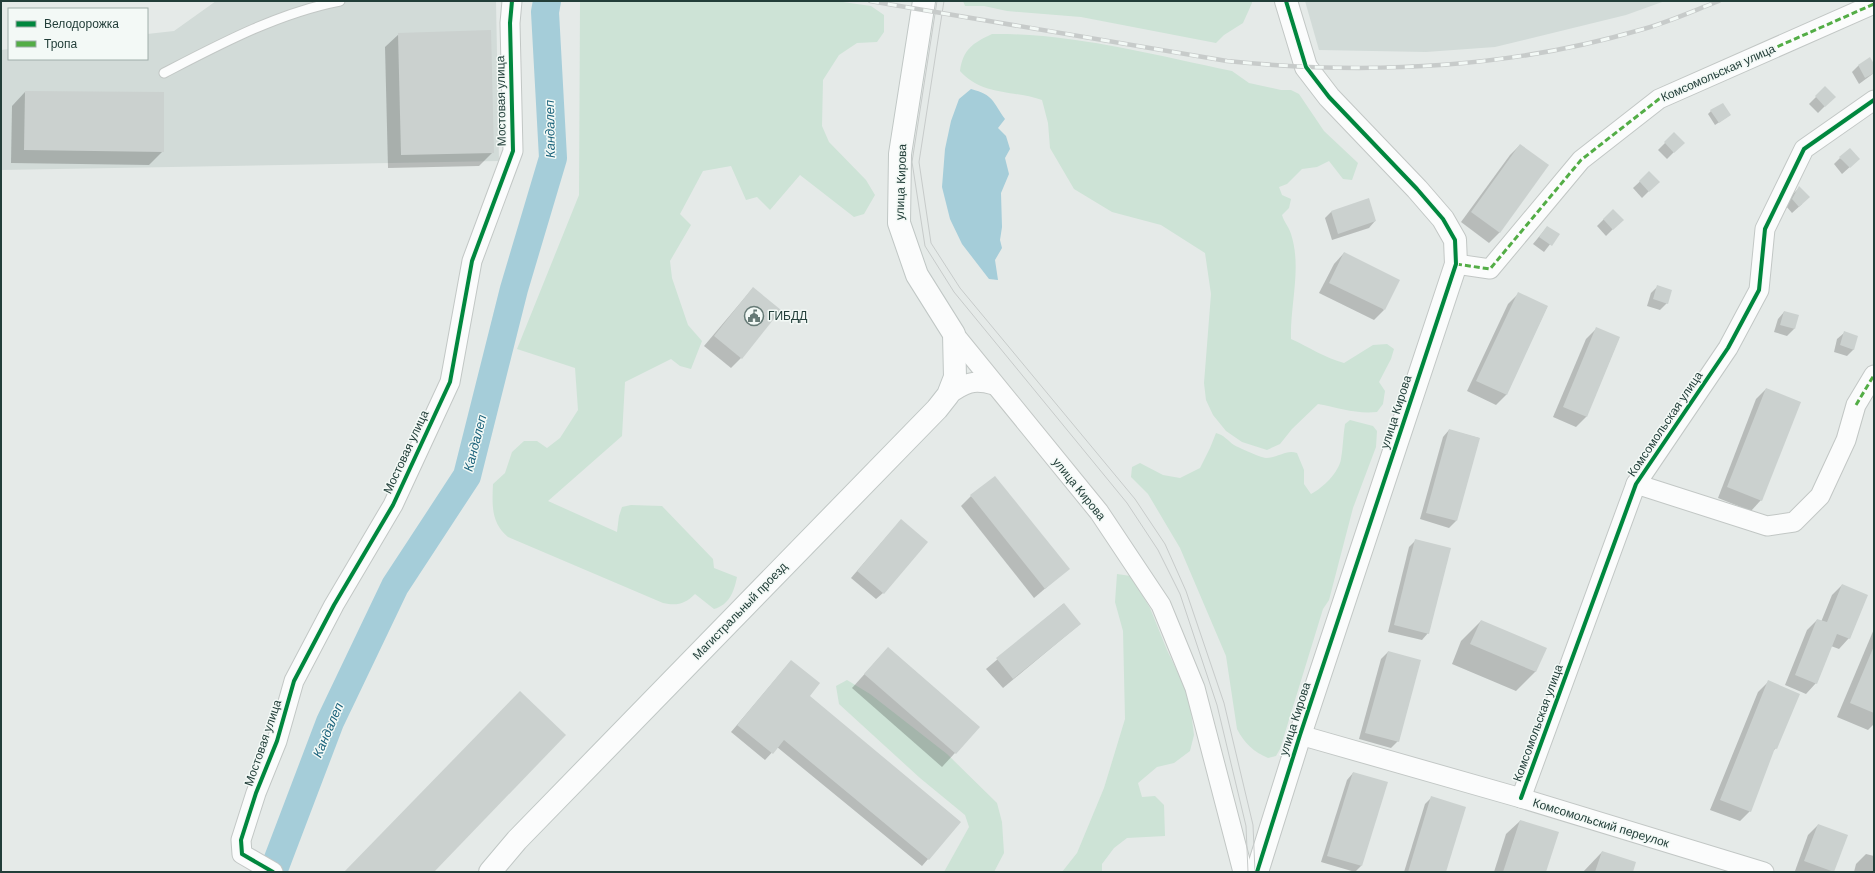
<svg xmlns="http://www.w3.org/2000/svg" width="1875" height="873" font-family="Helvetica,sans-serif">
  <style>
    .built { fill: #d2dbd8 }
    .green { fill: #cde3d6 }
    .water { fill: #a5cdd9 }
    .shadow { fill: #0003 }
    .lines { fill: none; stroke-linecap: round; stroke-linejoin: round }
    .river { stroke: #a5cdd9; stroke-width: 28 }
    .building { fill: #cbd1cf }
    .service-casing { stroke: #c2c7c5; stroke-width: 11 }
    .minor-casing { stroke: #c2c7c5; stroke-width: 21 }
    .tertiary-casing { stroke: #c2c7c5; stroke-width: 24 }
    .secondary-casing { stroke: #c0c7c5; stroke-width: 24 }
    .service { stroke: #fbfcfc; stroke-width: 9 }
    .minor { stroke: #fbfcfc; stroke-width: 19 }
    .tertiary { stroke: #fbfcfc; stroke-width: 22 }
    .secondary { stroke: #fbfcfc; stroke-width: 22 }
    .tram { stroke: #c7cbca; stroke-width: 1 }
    .rail-casing { stroke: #c7cbca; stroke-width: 4.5 }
    .rail { stroke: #f3f9f6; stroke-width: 3; stroke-dasharray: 9; stroke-linecap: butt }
    .quiet { stroke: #53ad46; stroke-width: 3; stroke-dasharray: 6 3; stroke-linecap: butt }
    .cycleway-casing { stroke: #f3f9f6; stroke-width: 6 }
    .cycleway { stroke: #00873e; stroke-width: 4 }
    .labels { text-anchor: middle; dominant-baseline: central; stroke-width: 3; stroke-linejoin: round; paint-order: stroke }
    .street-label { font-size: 12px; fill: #223e39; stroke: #f3f9f6 }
    .poi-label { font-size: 12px; fill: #223e39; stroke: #f3f9f6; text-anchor: start }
    .water-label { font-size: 13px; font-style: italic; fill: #1a627b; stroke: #f3f9f6 }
  </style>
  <rect width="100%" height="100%" fill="#e5eae8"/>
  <!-- built -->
  <g class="built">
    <path d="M216,1H496L499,161L1,170V50L9,49V59H147V34L174,31Z"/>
    <path d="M1305,1H1665L1626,15L1495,47L1426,52L1319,50Z"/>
  </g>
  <!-- green -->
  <g class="green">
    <path d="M580,1H836L871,6L884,15V32L877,42L857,43L839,55L823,80L822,126L829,142L866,180L875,195L864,214L854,217L800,175L770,210L757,197L746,200L731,166L703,171L680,214L691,225L670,261L672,278L688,325L702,341L691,369L680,366L671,359L625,382L622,436L548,501L617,532L619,516L622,507L631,505L662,506L713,559L714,568L737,577C734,592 729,605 714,609L695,594C685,604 677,606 663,603L508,537C491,523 492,505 493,484L505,473L512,452L524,441H537L547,448L560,438L578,410L575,368L517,349L579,195Z"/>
    <path d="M963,1H1252V3L1243,23L1224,35L1216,43L1081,17L1007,11L984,6H965Z"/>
    <path d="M992,34C1072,33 1153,55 1232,71L1249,83L1281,90H1291L1299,94L1324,131L1358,163L1352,180L1343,179L1329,161L1317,167L1302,169L1287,184L1279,187L1282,195L1291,199L1289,208L1282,215C1284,222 1289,227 1291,234C1302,268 1290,304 1291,339C1309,347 1325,358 1344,363L1373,345L1387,344L1394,349L1391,359L1379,382L1385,391L1383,404L1377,412C1355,414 1340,408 1318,404L1292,429L1280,444L1267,450L1242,442L1226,431L1213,415L1206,400L1204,383L1211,294L1205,253L1161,225L1112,212L1074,189L1050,148L1048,123L1042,100C1013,90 982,96 960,71C963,49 973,43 992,34Z"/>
    <path d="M1350,420L1373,426L1377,431L1376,447L1353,508L1329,600L1323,609L1280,749L1276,756L1268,758C1254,752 1244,743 1237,729L1226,656L1180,548L1148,494L1131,477L1132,467L1140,463L1163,475L1180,478L1200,468L1210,448L1216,433C1224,435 1227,440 1234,445C1240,448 1259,457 1266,458C1278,458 1286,449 1297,453L1304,470V484L1311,494C1323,488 1339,472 1341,459C1343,448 1343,436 1345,424Z"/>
    <path d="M1117,574L1131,576L1150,608L1167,650L1189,696L1194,735L1190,751L1174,763L1157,767L1138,783L1142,797L1155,796L1164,805L1165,836L1127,838L1114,848L1102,864V872H1062L1077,853L1104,788L1125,719L1123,631L1115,602Z"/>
    <path d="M847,680L870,694L947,754L997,803L1002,822L1004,853L994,872H944L969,827L965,815L920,778L839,704L836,686Z"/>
  </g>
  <!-- water -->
  <path class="water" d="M971,89C994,95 992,101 1005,119L998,128L1006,136L1010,149L1005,158L1009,174L1001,193L1002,227L1000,240L1002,248L995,260L998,280L989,279L962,244L950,219L942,187L945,149L951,121L959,99Z"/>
  <!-- shadow -->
  <g class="shadow">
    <path d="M399,34L493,152L479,166L388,168L385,47Z"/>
    <path d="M1870,59L1874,66V73L1859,84L1852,72L1858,66Z"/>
    <path d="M1825,88L1834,97L1818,113L1809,104Z"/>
    <path d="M25,92L163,151L149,165L11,163L12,106Z"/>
    <path d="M1711,111L1730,115L1715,125L1708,114Z"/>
    <path d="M1674,134L1683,143L1667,159L1658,150Z"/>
    <path d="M1520,145L1500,232L1489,243L1461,222L1510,155Z"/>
    <path d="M1840,158L1852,165L1842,174L1834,164Z"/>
    <path d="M1649,173L1658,182L1642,198L1633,188Z"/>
    <path d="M1799,188L1802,204L1792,213L1786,206L1793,194Z"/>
    <path d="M1613,210L1622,220L1606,236L1597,226Z"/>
    <path d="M1331,212L1375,221L1369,228L1332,240L1325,218Z"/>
    <path d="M1547,227L1558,234L1544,252L1533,244Z"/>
    <path d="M1344,253L1384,310L1374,320L1319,293L1334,264Z"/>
    <path d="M1657,287L1667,303L1660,310L1647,306L1651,293Z"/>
    <path d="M753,288L741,358L731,368L704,346Z"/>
    <path d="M1518,294L1547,307L1506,395L1496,405L1467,391L1508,304Z"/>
    <path d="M1784,312L1797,316L1794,329L1787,336L1774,332L1778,319Z"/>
    <path d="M1596,329L1619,338L1586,417L1576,427L1553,417L1586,339Z"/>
    <path d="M1844,333L1854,349L1847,356L1834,352L1837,339Z"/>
    <path d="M1766,389L1761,500L1751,511L1718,498L1756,399Z"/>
    <path d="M1449,430L1479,438L1456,521L1449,528L1420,519L1443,437Z"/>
    <path d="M971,496L1068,569L1034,598L961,506Z"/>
    <path d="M895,527L883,593L876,599L851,578Z"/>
    <path d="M1416,540L1428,633L1422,640L1388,632L1409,547Z"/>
    <path d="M1842,585L1849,638L1839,649L1831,646L1816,683L1806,694L1785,685L1807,630L1817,620L1821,622L1832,595Z"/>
    <path d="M1063,604L1080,624L1003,688L986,669Z"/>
    <path d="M1481,621L1536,671L1516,691L1452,664L1461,641Z"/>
    <path d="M1874,629V724L1868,730L1837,717Z"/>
    <path d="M888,648L979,727L942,767L852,688Z"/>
    <path d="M1388,652L1398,741L1391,748L1359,739L1381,659Z"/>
    <path d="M791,661L808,696L960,822L922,866L777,747L765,760L731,732Z"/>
    <path d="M1768,682L1776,748L1773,751L1750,811L1740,821L1710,810L1758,692Z"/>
    <path d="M1353,773L1361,866L1355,872L1321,862L1347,780Z"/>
    <path d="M1432,797L1445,872H1404L1425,804Z"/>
    <path d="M1520,821L1545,872H1494L1506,834Z"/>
    <path d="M1818,825L1833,871H1795L1808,835Z"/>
    <path d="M1602,852L1632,872H1583Z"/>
    <path d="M1866,854L1874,856V872H1854L1856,864Z"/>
  </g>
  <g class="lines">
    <!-- river -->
    <path class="river" d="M273,872L330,722L395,586L467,476L514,289L553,158L545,12L547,1"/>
  </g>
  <!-- building -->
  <g class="building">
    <path d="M491,30L494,153L401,155L398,33Z"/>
    <path d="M1870,57L1874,64V73L1865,78L1858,65Z"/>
    <path d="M1825,86L1836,97L1825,107L1815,96Z"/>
    <path d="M25,91L164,92V152L24,150Z"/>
    <path d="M1723,103L1731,115L1719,123L1710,110Z"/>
    <path d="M1674,132L1685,143L1674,153L1664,142Z"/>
    <path d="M1520,144L1549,165L1500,233L1471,212Z"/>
    <path d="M1850,148L1860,159L1850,168L1839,157Z"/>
    <path d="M1649,171L1660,182L1649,192L1639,181Z"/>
    <path d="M1799,186L1810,197L1799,207L1792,199Z"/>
    <path d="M1369,198L1376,221L1338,234L1331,211Z"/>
    <path d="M1613,209L1624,220L1613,230L1603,219Z"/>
    <path d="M1547,226L1560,234L1552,246L1539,237Z"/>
    <path d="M1344,252L1400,280L1385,310L1329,283Z"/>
    <path d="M1657,285L1672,290L1668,304L1653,299Z"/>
    <path d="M753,287L781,310L742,359L714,336Z"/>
    <path d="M1518,292L1548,306L1507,395L1476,381Z"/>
    <path d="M1784,311L1799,315L1795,329L1780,325Z"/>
    <path d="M1596,327L1620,337L1587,417L1563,407Z"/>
    <path d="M1844,331L1858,336L1854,350L1840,345Z"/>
    <path d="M1766,388L1801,402L1762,501L1727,487Z"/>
    <path d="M1449,429L1480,438L1457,521L1426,513Z"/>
    <path d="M995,476L1070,569L1045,589L970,495Z"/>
    <path d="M901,519L928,542L884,594L857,571Z"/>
    <path d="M1415,539L1451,548L1429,634L1394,625Z"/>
    <path d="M1842,584L1868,595L1850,639L1837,634L1817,684L1795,675L1817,619L1827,622Z"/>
    <path d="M1064,603L1081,624L1013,679L996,658Z"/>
    <path d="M1481,620L1547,648L1536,672L1470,644Z"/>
    <path d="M1874,646V713L1850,703Z"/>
    <path d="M888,647L980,727L956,754L864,674Z"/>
    <path d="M1388,651L1421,660L1399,742L1365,733Z"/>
    <path d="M791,660L820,683L810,696L961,822L929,860L784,740L773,754L737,725Z"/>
    <path d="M1768,680L1800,694L1777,749L1775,748L1751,812L1720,800Z"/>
    <path d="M520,691L566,735L434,872H344Z"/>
    <path d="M1353,772L1388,782L1362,866L1327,856Z"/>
    <path d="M1431,796L1466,807L1446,872H1408Z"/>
    <path d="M1520,820L1559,832L1546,872H1503Z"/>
    <path d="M1818,824L1848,835L1834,872L1804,861Z"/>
    <path d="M1602,851L1636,862L1633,872H1595Z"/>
  </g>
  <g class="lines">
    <defs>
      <path id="service" d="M164,73C220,44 278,13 340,1"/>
      <g id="minor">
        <path d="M1456,264L1490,269L1581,160L1659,99L1874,4"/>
        <path d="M954,334L1099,512L1161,605L1195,688L1243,872"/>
        <path d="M948,395C965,383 973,379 994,385"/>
        <path d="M1636,484L1767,526L1794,522L1820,496L1846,440L1856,405L1874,375"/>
        <path d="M1300,735L1521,798L1764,872"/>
        <path d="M1521,798L1636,484L1728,348L1759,290L1765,229L1804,149L1874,100"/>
        <path d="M273,872L242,854L241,840L256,793L277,741L294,681L334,605L393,505L450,382L472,261L513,151L510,23L512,1"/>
      </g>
      <path id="tertiary" d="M1257,872L1300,735L1456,264L1455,240L1443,219L1417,189L1329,97L1306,67L1286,1"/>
      <path id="secondary" d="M490,872L517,840L937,409L948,395L955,377L954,334L917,275L899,223L900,154L924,1"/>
    </defs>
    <!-- service casing -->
    <use href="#service" class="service-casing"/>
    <!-- minor casing -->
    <use href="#minor" class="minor-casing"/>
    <!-- tertiary casing -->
    <use href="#tertiary" class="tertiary-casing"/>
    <!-- secondary casing -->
    <use href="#secondary" class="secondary-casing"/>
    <!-- service -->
    <use href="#service" class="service"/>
    <!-- minor -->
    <use href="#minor" class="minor"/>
    <!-- tertiary -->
    <use href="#tertiary" class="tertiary"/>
    <!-- secondary -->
    <use href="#secondary" class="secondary"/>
    <!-- tram -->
    <g class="tram">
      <path d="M937,1L912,162L925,246L954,292L1127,503L1158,550L1180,594L1217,705L1246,826L1248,872"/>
      <path d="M944,1L919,162L931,243L960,288L1135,499L1165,544L1186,591L1224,703L1253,825L1255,872"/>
    </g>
    <defs>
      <path id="rail" d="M870,1L1227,61C1365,75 1506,69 1640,30C1667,23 1693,11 1719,1"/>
    </defs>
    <!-- rail casing -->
    <use href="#rail" class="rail-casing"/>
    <!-- rail -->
    <use href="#rail" class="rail"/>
    <!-- quiet -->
    <g class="quiet">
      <path d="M1456,264L1490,269L1581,160L1659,99L1874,4"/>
      <path d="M1856,405L1874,375"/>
    </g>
    <defs>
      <g id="cycleway">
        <path d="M1521,798L1636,484L1728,348L1759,290L1765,229L1804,149L1874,100"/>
        <path d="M273,872L242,854L241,840L256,793L277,741L294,681L334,605L393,505L450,382L472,261L513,151L510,23L512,1"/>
        <path d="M1257,872L1300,735L1456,264L1455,240L1443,219L1417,189L1329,97L1306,67L1286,1"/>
      </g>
    </defs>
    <!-- cycleway casing -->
    <use href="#cycleway" class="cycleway-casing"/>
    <!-- cycleway -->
    <use href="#cycleway" class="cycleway"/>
  </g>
  <!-- icons -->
  <defs>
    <symbol id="civic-ring" viewBox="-11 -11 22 22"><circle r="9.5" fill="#f3f9f6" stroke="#667a76" stroke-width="1.5"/><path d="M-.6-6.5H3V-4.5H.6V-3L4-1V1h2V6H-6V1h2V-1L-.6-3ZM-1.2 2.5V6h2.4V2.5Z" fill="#667a76"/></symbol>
  </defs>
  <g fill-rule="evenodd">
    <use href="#civic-ring" x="743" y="305" width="22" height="22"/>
  </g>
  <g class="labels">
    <!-- street labels -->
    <g class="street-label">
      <text transform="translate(1718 73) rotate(-24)">Комсомольская улица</text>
      <text transform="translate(501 101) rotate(-91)">Мостовая улица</text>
      <text transform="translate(901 182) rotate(-88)">улица Кирова</text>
      <text transform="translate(1396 412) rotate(-72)">улица Кирова</text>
      <text transform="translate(1665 424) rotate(-56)">Комсомольская улица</text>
      <text transform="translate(406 452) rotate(-65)">Мостовая улица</text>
      <text transform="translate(1079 489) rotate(51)">улица Кирова</text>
      <text transform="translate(740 611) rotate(-46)">Магистральный проезд</text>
      <text transform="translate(1295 719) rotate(-72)">улица Кирова</text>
      <text transform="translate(1538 723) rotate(-70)">Комсомольская улица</text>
      <text transform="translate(263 743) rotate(-71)">Мостовая улица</text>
      <text transform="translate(1601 823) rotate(17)">Комсомольский переулок</text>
    </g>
    <!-- poi labels -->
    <g class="poi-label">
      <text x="768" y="316">ГИБДД</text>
    </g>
    <!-- water labels -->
    <g class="water-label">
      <text transform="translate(550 129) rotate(-91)">Кандалеп</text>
      <text transform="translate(475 443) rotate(-76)">Кандалеп</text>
      <text transform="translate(328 730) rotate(-67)">Кандалеп</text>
    </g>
  </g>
  <!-- border -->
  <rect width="1875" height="873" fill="none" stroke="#223e39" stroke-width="4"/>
  <!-- legend -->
  <rect x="8" y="8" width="140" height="52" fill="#f3f9f6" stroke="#9faeaa"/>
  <rect x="16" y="21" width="20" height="6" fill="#00873e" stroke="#9faeaa"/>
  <text x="44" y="28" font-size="12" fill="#223e39">Велодорожка</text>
  <rect x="16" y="41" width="20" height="6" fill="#53ad46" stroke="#9faeaa"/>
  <text x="44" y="48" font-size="12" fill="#223e39">Тропа</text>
</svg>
